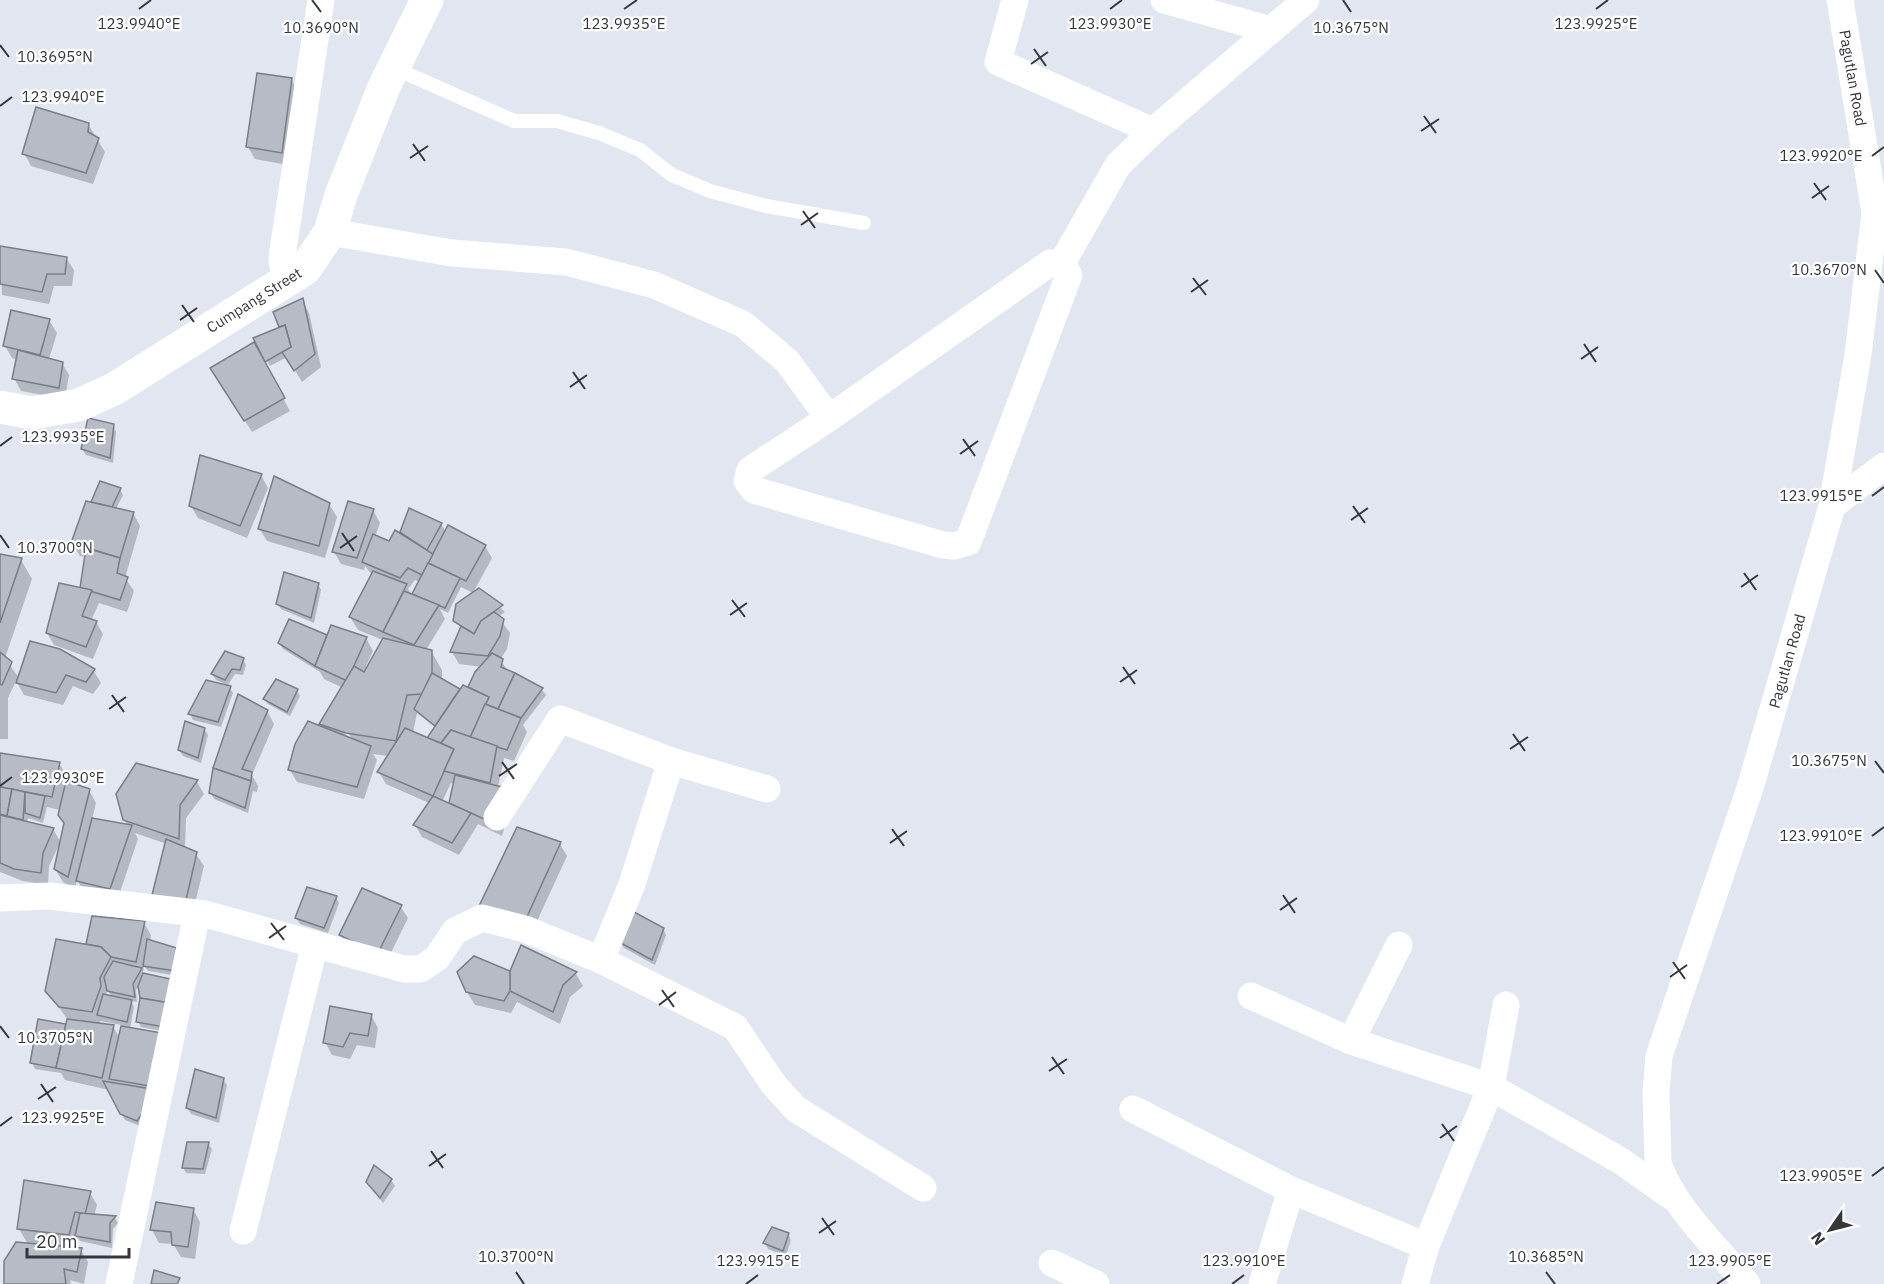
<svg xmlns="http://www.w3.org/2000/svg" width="1884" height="1284" font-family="'IBM Plex Sans',sans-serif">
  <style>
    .shadow { fill: #0003; fill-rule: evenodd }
    .building { fill: #b6bbc5; stroke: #797d86; stroke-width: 1.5 }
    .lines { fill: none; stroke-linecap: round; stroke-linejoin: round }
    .service { stroke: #fff; stroke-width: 14 }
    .minor { stroke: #fff; stroke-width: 27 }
    .tertiary { stroke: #fff; stroke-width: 33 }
    .ticks { fill: none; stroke: #35373b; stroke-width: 2 }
    .labels { text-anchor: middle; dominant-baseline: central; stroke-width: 4.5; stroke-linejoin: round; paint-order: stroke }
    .street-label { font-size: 15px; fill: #35373b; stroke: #fff }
    .ticks-label { font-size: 15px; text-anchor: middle; fill: #35373b; stroke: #fff; stroke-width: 4.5; stroke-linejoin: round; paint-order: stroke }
  </style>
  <rect width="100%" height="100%" fill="#e1e6f0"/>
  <!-- shadow -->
  <g class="shadow">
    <path d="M291,79L299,92L288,165L255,159L248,147Z"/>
    <path d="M88,124L105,152L93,184L31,166L24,153Z"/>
    <path d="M0,247L66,258L74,270L72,286H54L49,304L2,295Z"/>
    <path d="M302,300L309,313L321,367L302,382L287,357L270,366L255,339L281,328L275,312Z"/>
    <path d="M49,320L57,333L49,359L62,363L69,375L65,399L21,391L14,378L17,360L12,358L5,346Z"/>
    <path d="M263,361L290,411L252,432L220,381Z"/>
    <path d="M113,426L116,432L113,463L86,455L82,449Z"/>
    <path d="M261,475L268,488L247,538L198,518L191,506Z"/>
    <path d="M120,489L123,495L116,509L133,513L140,526L125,578L134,591L127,612L99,603L91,621L96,622L103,634L93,659L54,645L47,633L81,590L86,557L80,556L72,543L94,504L93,502Z"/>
    <path d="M329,504L337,517L325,558L267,541L259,528Z"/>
    <path d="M373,510L380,523L375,537L389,543L404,537L402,532L441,524L446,532L485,546L492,558L473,593L461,587L448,613L440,609L445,619L426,650L431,651L442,670V680L460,692L468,689L483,667L459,664L452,652L461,628L455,620L479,590L505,612L498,617L510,633L507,649L500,660L509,672L542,690L546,695L523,725L527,732L514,761L504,758L498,787L512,802L502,836L478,824L459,855L422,837L415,825L429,803L386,784L379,772L388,756L373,754L377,760L364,799L297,782L290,770L324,729L321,724L343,688L324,679L320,672L283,649L279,643L326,636L327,639L366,638L373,651L366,666L369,667L383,640L358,630L350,617L372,575L365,566L364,570L341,564L334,552ZM415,580L420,582L413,596L408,589ZM417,713L436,728L428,740L413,733ZM344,725L352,739H348L341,727ZM451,783L455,784L450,805L442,802Z"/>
    <path d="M0,556L21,560L32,579L5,658L19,678L93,670L101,683L93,694L73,686L63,705L24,695L16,681L8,698V739H0Z"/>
    <path d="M318,584L321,590L314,623L281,609L277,603Z"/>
    <path d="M243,659L246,665L243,675L235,674L228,685L216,680L212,674Z"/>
    <path d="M230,688L233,693L221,727L193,720L190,714Z"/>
    <path d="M297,691L300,696L290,716L268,704L264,699Z"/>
    <path d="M267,711L274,724L252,775L258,786L257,792L253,791L248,813L214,799L211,793Z"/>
    <path d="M204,729L208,735L201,763L183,756L179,750Z"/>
    <path d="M0,755L59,763L66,775L65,783L89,790L96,803L92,820L128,826L124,819L137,764L197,782L204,794L186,818L185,849L196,854L204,866L191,920L167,844L135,833L138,839L117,901L85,893L77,880L75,889L63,882L55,869L60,843L49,866L48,885L23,881L0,872ZM47,807L60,810L65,825L61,843L53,829L27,823L28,818L43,823Z"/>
    <path d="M518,829L560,844L567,856L532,932L481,906Z"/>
    <path d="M336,897L339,903L328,933L300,924L296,918Z"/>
    <path d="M400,906L408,918L385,965L348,948L341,935Z"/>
    <path d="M94,917L144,923L151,935L150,941L178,976L148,971L144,966L143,972L166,1032L141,1027L138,1021L142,998L139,985L136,990L137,1002L131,1001L134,1007L130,1029L160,1099L140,1126L125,1120L109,1090L65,1080L61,1073L35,1069L32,1063L67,1025L68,1020L46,990L88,946ZM106,987L112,997H107ZM100,1021L122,1025L120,1038L113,1027L99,1025Z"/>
    <path d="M663,929L666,935L655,965L624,948L620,942Z"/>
    <path d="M522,947L576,974L583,986L570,997L560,1024L517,1002L511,1013L475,1005L467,992L511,973Z"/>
    <path d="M371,1015L378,1028L375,1048L357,1045L350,1059L332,1055L325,1042Z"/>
    <path d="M223,1079L227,1085L219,1123L191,1114L188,1108Z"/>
    <path d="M208,1144L212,1149L205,1174L186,1173L183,1167Z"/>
    <path d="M391,1180L395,1186L383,1203L372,1188Z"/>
    <path d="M90,1193L97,1205L94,1216L115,1218L118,1223L113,1229L112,1248L80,1241L78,1238L75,1249L81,1250L88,1262L84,1284L70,1280L71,1284H5L28,1244L19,1229Z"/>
    <path d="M158,1204L193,1209L200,1222L195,1259L181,1257L173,1244L159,1243L152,1230Z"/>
    <path d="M788,1234L791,1240L786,1256L768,1249L765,1243Z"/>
  </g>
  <!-- building -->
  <g class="building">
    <path d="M257,73L292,78L282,153L246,147Z"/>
    <path d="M36,107L89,123L88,132L99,138L86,173L22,154Z"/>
    <path d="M0,246L67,257L65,274H47L42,292L0,284Z"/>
    <path d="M303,298L315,354L294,371L282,352L291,347L285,325L279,327L273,312Z"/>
    <path d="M11,310L50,319L40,355L3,346Z"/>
    <path d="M285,325L291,347L265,362L253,338Z"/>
    <path d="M254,342L285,398L244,421L210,368Z"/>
    <path d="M18,350L63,362L59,388L12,379Z"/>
    <path d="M88,418L114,424L110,458L81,449Z"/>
    <path d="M200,455L262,474L240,526L189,506Z"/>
    <path d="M274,476L330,503L319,546L258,529Z"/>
    <path d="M100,481L121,488L112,507L91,502Z"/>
    <path d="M86,501L134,512L120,558L71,543Z"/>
    <path d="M348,501L374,509L357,558L332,552Z"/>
    <path d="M409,508L442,523L427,550L400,532Z"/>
    <path d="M448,525L486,545L466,581L428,563Z"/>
    <path d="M395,530L433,554L422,575L408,568L400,578L362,562L373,534L389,541Z"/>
    <path d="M86,548L120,558L117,573L128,577L120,600L80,588Z"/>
    <path d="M0,554L22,558L0,623Z"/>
    <path d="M428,563L460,578L445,608L412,594Z"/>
    <path d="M373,571L407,584L383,632L349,617Z"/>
    <path d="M284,572L319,583L311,618L276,604Z"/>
    <path d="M59,583L92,590L82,616L97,621L86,647L46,633Z"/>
    <path d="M479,588L503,605L481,621L474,634L453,621L456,604Z"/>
    <path d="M404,591L439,605L414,645L383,632Z"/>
    <path d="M494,612L504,619L500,636L488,656L450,652L461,626L474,634L481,621Z"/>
    <path d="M289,619L327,635L315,666L278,643Z"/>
    <path d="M331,625L367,637L347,681L315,666Z"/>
    <path d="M383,638L432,650V673L422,694L407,695L396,741L346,733L319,724L354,666L364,672Z"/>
    <path d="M30,641L60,649L95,669L86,682L66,675L56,693L16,683Z"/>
    <path d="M225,651L244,658L240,670L232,669L225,680L211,674Z"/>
    <path d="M0,652L12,662L2,685L0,684Z"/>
    <path d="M492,653L503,659L501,667L515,673L498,709L485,704L489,697L468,687L475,672Z"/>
    <path d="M432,673L460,689L435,726L414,709Z"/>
    <path d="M515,673L543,688L521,718L498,709Z"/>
    <path d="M276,679L298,689L287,712L263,699Z"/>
    <path d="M206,680L231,686L218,722L188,714Z"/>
    <path d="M463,685L489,697L470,738L451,730L441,743L427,738Z"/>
    <path d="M238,694L268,710L242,769L252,772L251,781L213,768Z"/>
    <path d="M485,704L521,718L507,750L470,738Z"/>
    <path d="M185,721L205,728L198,758L178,750Z"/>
    <path d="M308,721L371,746L357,787L288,770L295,744Z"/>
    <path d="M405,728L454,749L433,796L377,772Z"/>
    <path d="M451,730L497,746L490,783L444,771L454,749L441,743Z"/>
    <path d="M0,753L60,762L52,797L0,787Z"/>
    <path d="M136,763L198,780L180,805L179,839L123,820L116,794Z"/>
    <path d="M213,768L251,781L245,808L209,793Z"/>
    <path d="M455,775L506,788L495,824L449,803Z"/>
    <path d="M66,781L90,789L68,877L54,869L64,823L58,815Z"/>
    <path d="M0,787L12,789L7,816L0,814Z"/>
    <path d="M12,789L25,792L23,820L7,816Z"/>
    <path d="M25,792L45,796L40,818L25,813Z"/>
    <path d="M433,796L471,813L452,843L413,825Z"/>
    <path d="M0,815L54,828L43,853L41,873L14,869L0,863Z"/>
    <path d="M92,818L132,825L110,889L76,881Z"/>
    <path d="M517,827L561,842L525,921L479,906Z"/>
    <path d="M166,839L197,852L184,909L151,899Z"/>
    <path d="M307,887L337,896L324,928L295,918Z"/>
    <path d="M362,888L402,905L378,953L339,935Z"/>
    <path d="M634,912L664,928L652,960L619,942Z"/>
    <path d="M92,916L145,921L136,962L111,957L101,947L86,944Z"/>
    <path d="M56,939L101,947L111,957L100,978L101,986L92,1012L59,1007L45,991Z"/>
    <path d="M147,939L180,949L175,971L143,966Z"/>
    <path d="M521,945L577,972L563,985L553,1012L510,991V971Z"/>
    <path d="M474,956L510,971V991L504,1001L466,992L457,972Z"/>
    <path d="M113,961L142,968L133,984L135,997L107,991L104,977Z"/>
    <path d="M143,973L175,980L170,1003L140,998L138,986Z"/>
    <path d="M103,994L132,1000L127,1022L97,1015Z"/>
    <path d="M140,998L170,1003L164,1027L136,1022Z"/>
    <path d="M330,1006L372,1014L368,1036L350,1033L343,1047L323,1043Z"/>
    <path d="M38,1019L66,1024L56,1068L30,1063Z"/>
    <path d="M67,1019L114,1025L102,1078L56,1068Z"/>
    <path d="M121,1026L168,1034L155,1087L109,1079Z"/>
    <path d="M195,1069L224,1078L216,1118L186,1108Z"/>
    <path d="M103,1081L158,1090L137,1121L120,1114Z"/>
    <path d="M187,1142H209L203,1169L182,1168Z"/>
    <path d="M374,1165L392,1179L380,1198L366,1182Z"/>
    <path d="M24,1180L91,1191L85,1214L75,1212L69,1235L17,1229Z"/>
    <path d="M156,1202L194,1208L188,1247L172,1245L171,1232L150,1230Z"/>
    <path d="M80,1213L116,1216L110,1223V1242L75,1236Z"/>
    <path d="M772,1227L789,1233L783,1251L763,1243Z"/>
    <path d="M16,1242L82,1248L77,1272L64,1269L66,1284H4V1261Z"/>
    <path d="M154,1270L180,1278L177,1284H151Z"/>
  </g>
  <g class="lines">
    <!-- service -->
    <path class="service" d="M394,68L514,121H557L599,133L640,150L672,175L710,191L766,206L864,223"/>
    <!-- minor -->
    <g class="minor">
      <path d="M1015,0L998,62L1153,131"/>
      <path d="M1164,0L1271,30"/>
      <path d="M330,232L452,253L566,262L654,285L743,324L787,361L829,418"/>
      <path d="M1062,263H1050L829,418L750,470L747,481L754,490L943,545L954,546L968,542L1069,275L1062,263L1118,165L1153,131L1306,0"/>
      <path d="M287,280L282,262L283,250L321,0"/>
      <path d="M1832,506L1884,466"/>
      <path d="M497,817L560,719L671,761L767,789"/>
      <path d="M0,898L49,896L205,914L404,969H421L437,958L455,931L482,918L525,929L601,960L735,1027L774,1085L796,1109L923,1188"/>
      <path d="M601,960L632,884L671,761"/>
      <path d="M1251,996L1351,1041L1491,1087L1621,1161L1672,1197"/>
      <path d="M1351,1041L1399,945"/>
      <path d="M1133,1109L1291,1190L1426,1246"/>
      <path d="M243,1231L315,944"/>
      <path d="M1052,1263L1096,1284"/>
      <path d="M119,1284L197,914"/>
      <path d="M1262,1284L1291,1190"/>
      <path d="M1415,1284L1426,1246L1491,1087L1506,1005"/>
      <path d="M1747,1284C1717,1247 1674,1209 1658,1163L1656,1092L1659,1056L1750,788L1832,506L1858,355L1875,213L1840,0"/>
    </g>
    <!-- tertiary -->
    <path class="tertiary" d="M0,407L32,413L79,405L114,389L305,269L330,232L341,195L384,87L427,0"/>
  </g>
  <!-- ticks -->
  <path class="ticks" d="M312,0L321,12M1343,0L1351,12M139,9L151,0M624,9L637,0M1110,9L1122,0M1596,9L1608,0M0,45L9,57M1034,49L1046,66M1031,64L1048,52M0,106L12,97M1424,116L1436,133M1421,131L1439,119M413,144L425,161M1872,156L1884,147M410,158L428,146M1814,183L1826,200M1812,198L1829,186M803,211L815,228M801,225L818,213M1875,270L1884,283M1193,278L1206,295M1191,292L1208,280M182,305L194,322M180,320L197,308M1584,344L1596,362M1581,359L1598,347M573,372L585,389M570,387L587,375M963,439L975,456M0,446L12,437M960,454L978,441M1872,496L1884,487M1353,506L1365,523M1351,520L1368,508M342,533L354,551M0,535L9,548M340,548L357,536M1744,573L1756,590M1741,587L1758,575M732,600L745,617M730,615L747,603M1123,667L1135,684M1120,682L1137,670M112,695L124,712M109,709L126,697M1513,734L1525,751M1510,749L1528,737M1875,761L1884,773M502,762L514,779M499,776L517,764M0,786L12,777M892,829L904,846M1872,836L1884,827M890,843L907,831M1283,895L1295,913M1280,910L1297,898M271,923L284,940M269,938L286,926M1673,962L1685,979M1670,977L1687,965M662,990L674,1007M659,1005L676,992M0,1026L9,1038M1052,1057L1064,1074M1049,1071L1067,1059M41,1084L53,1102M38,1099L56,1087M1442,1124L1454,1141M0,1126L12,1117M1440,1138L1457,1126M431,1151L443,1168M429,1166L446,1154M1872,1176L1884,1167M822,1218L834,1235M819,1233L836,1221M516,1272L524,1284M1546,1272L1555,1284M746,1284L758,1275M1232,1284L1244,1275M1717,1284L1730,1275"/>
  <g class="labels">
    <!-- street labels -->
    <g class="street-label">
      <text transform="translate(1853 78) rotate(80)">Pagutlan Road</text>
      <text transform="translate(254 300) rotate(-32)">Cumpang Street</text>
      <text transform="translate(1787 661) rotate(-74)">Pagutlan Road</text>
    </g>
  </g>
  <g class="ticks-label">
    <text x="1110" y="29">123.9930°E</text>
    <text x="624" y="29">123.9935°E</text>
    <text x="1596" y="29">123.9925°E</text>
    <text x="139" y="29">123.9940°E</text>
    <text x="321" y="33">10.3690°N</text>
    <text x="1351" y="33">10.3675°N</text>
    <text x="55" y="62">10.3695°N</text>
    <text x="63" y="102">123.9940°E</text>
    <text x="1821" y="161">123.9920°E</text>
    <text x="1829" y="275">10.3670°N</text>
    <text x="63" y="442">123.9935°E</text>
    <text x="1821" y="501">123.9915°E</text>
    <text x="55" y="553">10.3700°N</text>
    <text x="1829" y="766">10.3675°N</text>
    <text x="63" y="783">123.9930°E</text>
    <text x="1821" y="841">123.9910°E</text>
    <text x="55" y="1043">10.3705°N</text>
    <text x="63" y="1123">123.9925°E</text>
    <text x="1821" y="1181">123.9905°E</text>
    <text x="516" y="1262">10.3700°N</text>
    <text x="1546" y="1262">10.3685°N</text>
    <text x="758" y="1266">123.9915°E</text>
    <text x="1244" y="1266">123.9910°E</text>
    <text x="1730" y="1266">123.9905°E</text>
  </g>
  <!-- north arrow -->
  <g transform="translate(1830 1230) rotate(235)" stroke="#ffffff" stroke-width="4.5" paint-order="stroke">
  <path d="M0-4.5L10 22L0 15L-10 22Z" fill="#35373b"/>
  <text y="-9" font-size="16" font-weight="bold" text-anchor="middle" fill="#35373b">N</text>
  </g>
  <!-- scale -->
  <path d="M27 1248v9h102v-9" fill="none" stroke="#35373b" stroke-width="3"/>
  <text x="36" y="1248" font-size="18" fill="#35373b" stroke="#ffffff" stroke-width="4.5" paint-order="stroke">20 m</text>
</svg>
